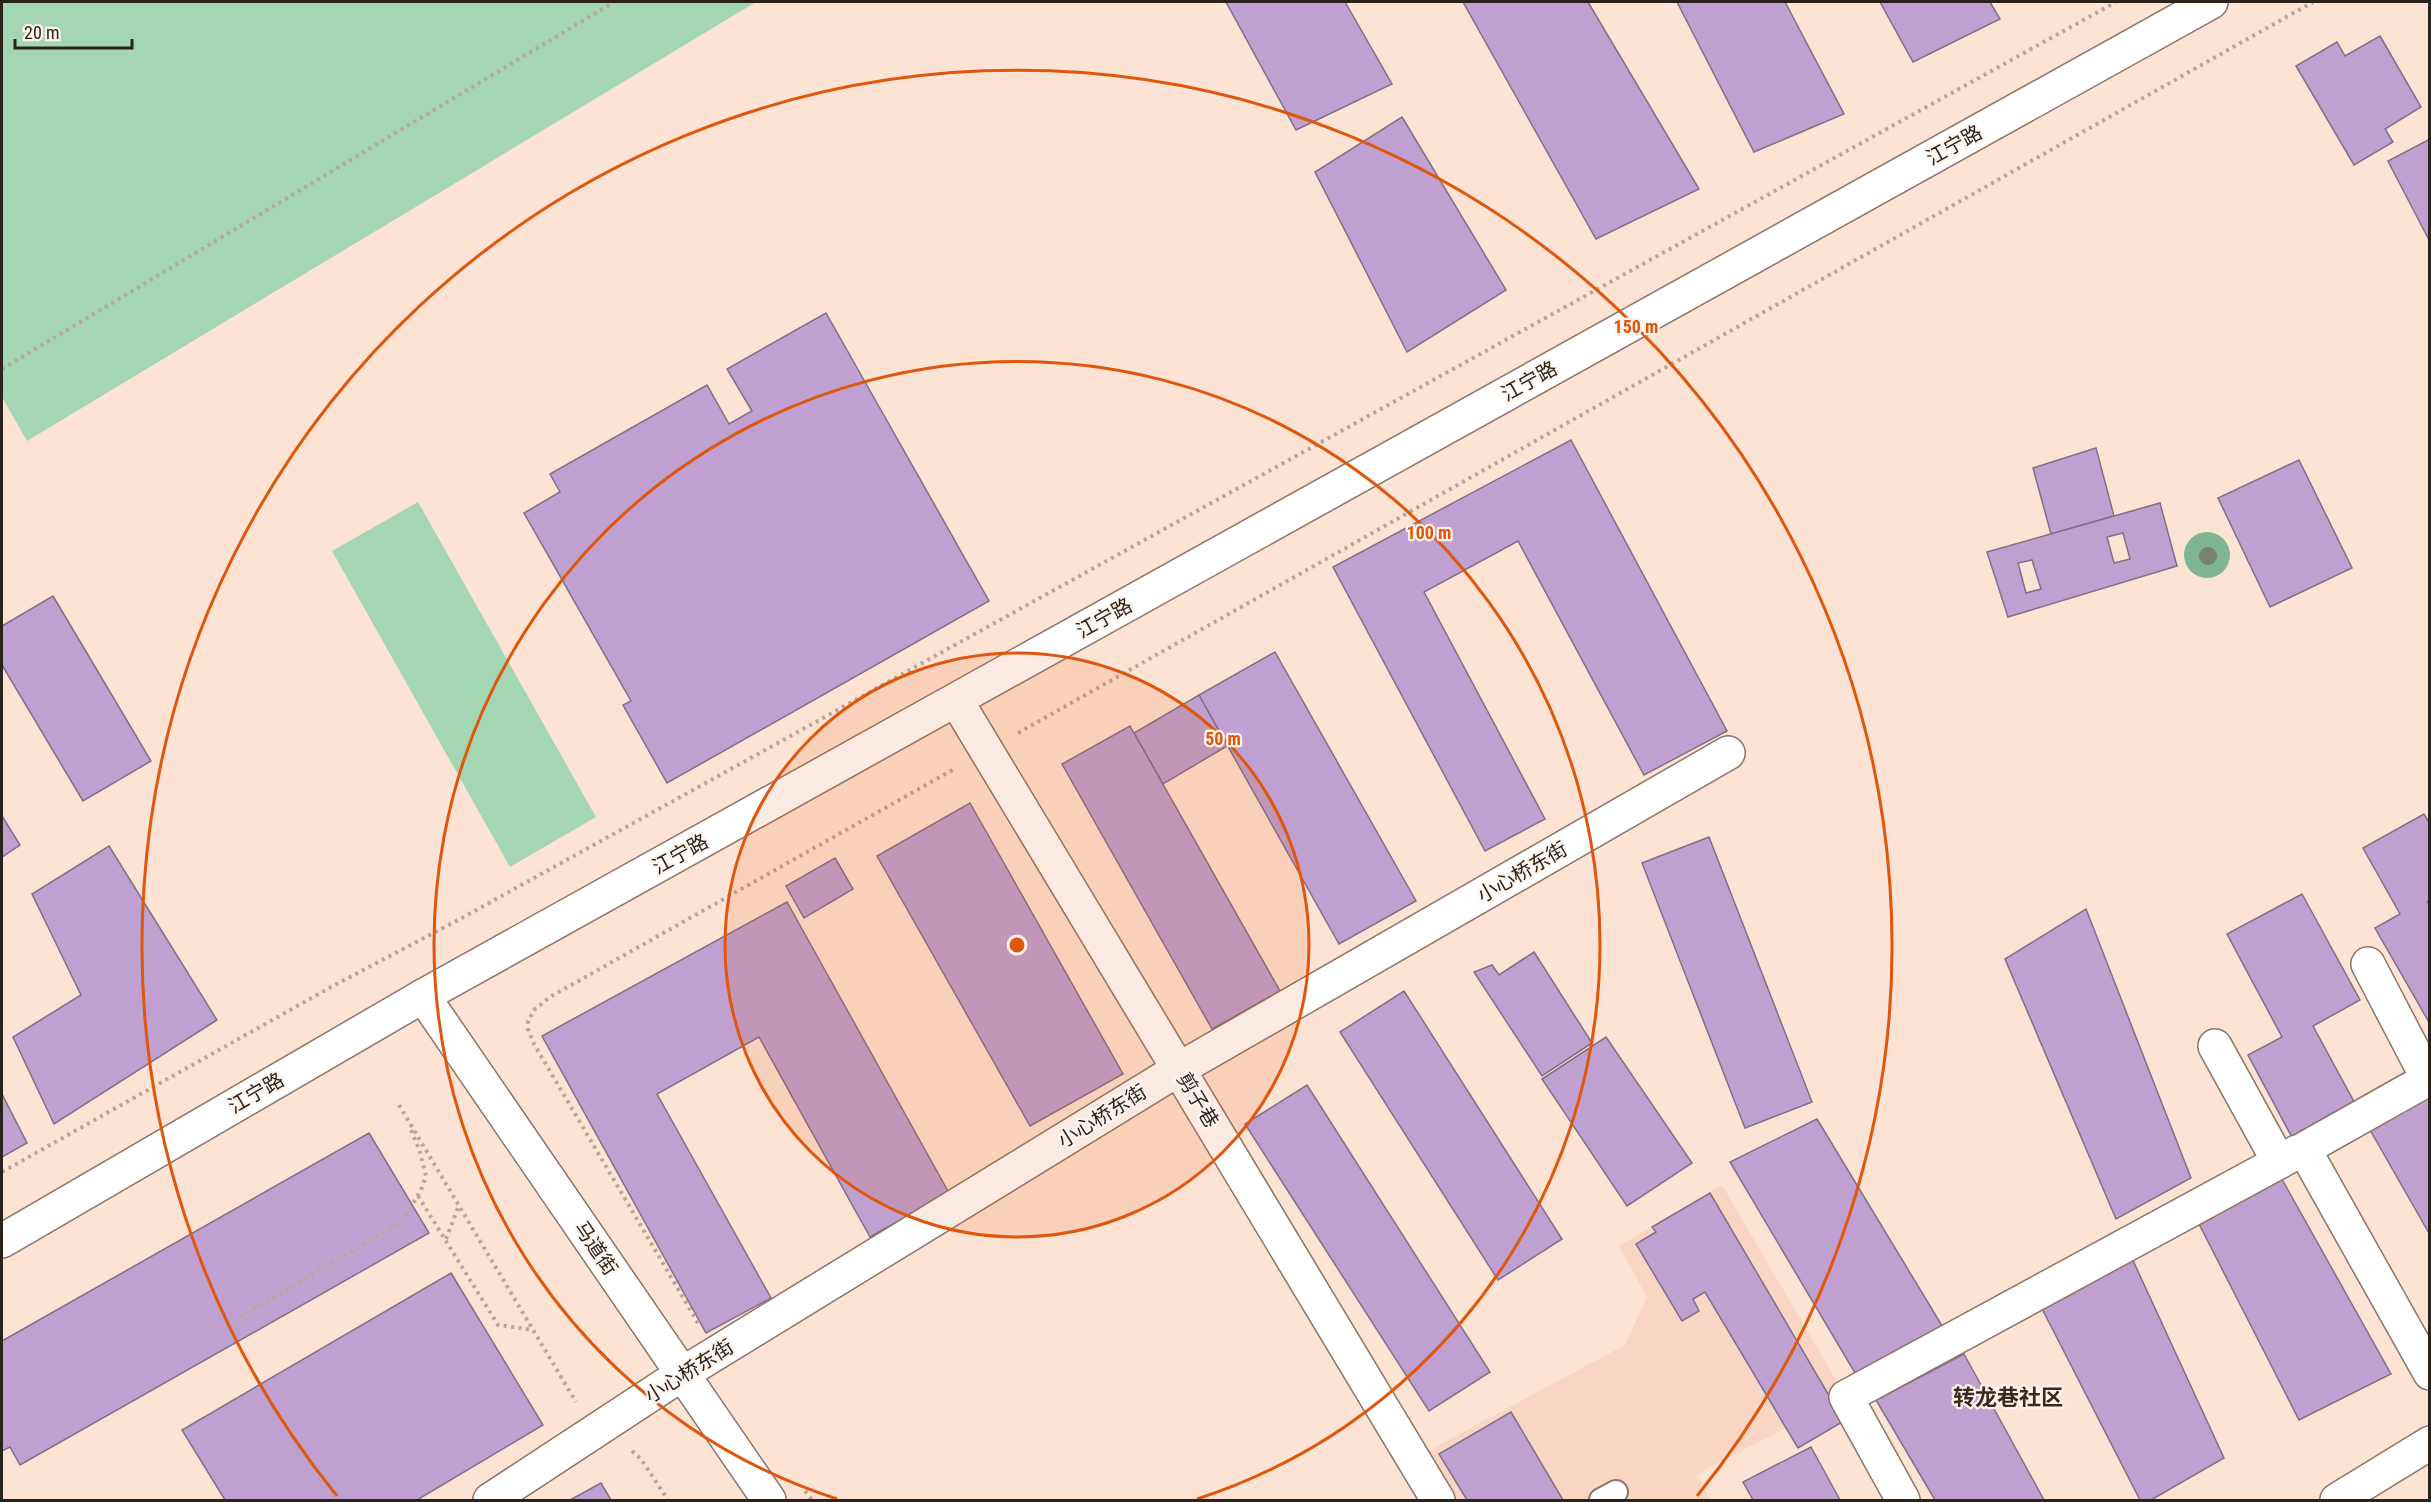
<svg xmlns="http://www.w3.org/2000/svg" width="2431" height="1502" font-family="'Roboto Condensed','Noto Sans SC',sans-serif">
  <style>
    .built { fill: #f8d6c3 }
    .green { fill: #a4d6b3 }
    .forest { fill: #7fb590 }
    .building { fill: #bfa0d1; stroke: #7e7086; stroke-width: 1.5; fill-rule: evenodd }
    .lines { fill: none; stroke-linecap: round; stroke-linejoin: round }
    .lane-casing { stroke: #8c7466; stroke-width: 26 }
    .street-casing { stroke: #8c7466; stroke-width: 36 }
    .secondary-casing { stroke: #8c7466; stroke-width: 36 }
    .path { stroke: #baa599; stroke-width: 4; stroke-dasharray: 3 4.5; stroke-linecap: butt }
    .lane { stroke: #fff; stroke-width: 22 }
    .street { stroke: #fff; stroke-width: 33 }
    .secondary { stroke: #fff; stroke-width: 33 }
    .tree { fill: #77846f }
    .ring { fill: none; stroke: #df560d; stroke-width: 3 }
    .labels { text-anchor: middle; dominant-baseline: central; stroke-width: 4.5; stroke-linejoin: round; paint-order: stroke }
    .street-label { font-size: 20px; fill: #2b221c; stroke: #fef4ed }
    .quarter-label { font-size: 22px; font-weight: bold; fill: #3b281c; stroke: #fef4ed }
    .centre { fill: #df560d; stroke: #fef4ed; stroke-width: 3 }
    .ring-label { font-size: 18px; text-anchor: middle; font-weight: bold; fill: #df560d; stroke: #fef4ed; stroke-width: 4.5; stroke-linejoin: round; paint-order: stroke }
  </style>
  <rect width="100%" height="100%" fill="#fde3d3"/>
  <!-- built -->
  <path class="built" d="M1722,1185L1846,1397L1697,1474L1711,1500H1458L1428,1451L1625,1345L1647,1297L1619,1246Z"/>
  <!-- green -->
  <g class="green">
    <path d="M2,2H756L27,441L2,397Z"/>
    <path d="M418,502L596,817L510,867L332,551Z"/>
  </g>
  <!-- forest -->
  <circle class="forest" cx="2207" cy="555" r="23"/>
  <!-- building -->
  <g class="building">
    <path d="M1226,2H1345L1392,84L1296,130Z"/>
    <path d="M1463,2H1588L1699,189L1596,239Z"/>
    <path d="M1677,2H1785L1844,114L1754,152Z"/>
    <path d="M1880,2H1990L2000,19L1913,62Z"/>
    <path d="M2380,36L2421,107L2385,129L2393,142L2354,165L2296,66L2337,42L2345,56Z"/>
    <path d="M1402,117L1506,290L1407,352L1315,172Z"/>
    <path d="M2430,139V242L2388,161Z"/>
    <path d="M826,313L989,601L667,783L623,705L631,701L524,513L560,492L550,474L707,385L729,424L752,411L727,369Z"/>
    <path d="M1571,440L1727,731L1644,775L1518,541L1424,592L1545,819L1485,851L1333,567Z"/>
    <path d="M2096,448L2114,516L2051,534L2033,468Z"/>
    <path d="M2299,460L2352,568L2270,607L2218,498Z"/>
    <path d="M2160,503L2177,566L2008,617L1987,552ZM2123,533L2130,559L2114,563L2107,537ZM2032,560L2041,589L2026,593L2018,563Z"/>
    <path d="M53,596L151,761L83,801L2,665V626Z"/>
    <path d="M1275,652L1416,901L1339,944L1199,695Z"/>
    <path d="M1199,695L1227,746L1163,784L1134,733Z"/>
    <path d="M1130,726L1280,991L1212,1029L1062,764Z"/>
    <path d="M970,803L1123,1074L1030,1126L877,856Z"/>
    <path d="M2424,814L2430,824V900L2427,902L2430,905V1024L2375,928L2400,914L2363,848Z"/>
    <path d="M2,816L20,845L2,857Z"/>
    <path d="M1709,837L1812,1102L1745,1128L1642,863Z"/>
    <path d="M109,846L217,1020L54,1124L13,1037L81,995L32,894Z"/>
    <path d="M835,858L853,889L804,918L786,886Z"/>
    <path d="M2302,894L2360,1000L2313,1026L2358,1109L2295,1143L2248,1055L2282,1037L2227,934Z"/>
    <path d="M787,902L949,1193L870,1237L759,1037L657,1094L771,1298L706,1333L542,1036Z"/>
    <path d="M2086,909L2191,1178L2116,1219L2005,959Z"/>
    <path d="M1534,952L1592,1043L1542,1076L1474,972L1492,965L1499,975Z"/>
    <path d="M1404,991L1562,1239L1498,1280L1340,1032Z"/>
    <path d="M1606,1037L1692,1163L1627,1206L1542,1079Z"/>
    <path d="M1307,1085L1490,1372L1429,1411L1245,1124Z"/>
    <path d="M2422,1088L2430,1101V1235L2365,1121Z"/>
    <path d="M2,1094L27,1143L2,1157Z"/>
    <path d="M1817,1119L1944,1329L1858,1378L1730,1162Z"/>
    <path d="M369,1133L429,1233L20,1465L10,1447L2,1451V1341Z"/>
    <path d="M2279,1174L2391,1374L2299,1420L2196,1218Z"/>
    <path d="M1710,1193L1844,1421L1798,1448L1705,1292L1693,1299L1699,1311L1682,1321L1636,1244L1656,1232L1652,1227Z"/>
    <path d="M2124,1241L2224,1458L2151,1500H2140L2032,1289Z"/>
    <path d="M451,1273L543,1425L417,1500H225L182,1430Z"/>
    <path d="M1964,1354L2044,1500H1935L1876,1400Z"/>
    <path d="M1511,1412L1563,1500H1467L1439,1454Z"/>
    <path d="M1811,1447L1840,1500H1753L1743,1482Z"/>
    <path d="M601,1483L611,1500H570Z"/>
  </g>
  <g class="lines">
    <defs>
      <path id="lane" d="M1601,1500L1616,1492"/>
      <g id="street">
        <path d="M956,700L1438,1500"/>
        <path d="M2368,964L2428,1079"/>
        <path d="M423,996L769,1500"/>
        <path d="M2215,1046L2279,1162L2297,1152"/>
        <path d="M2430,1078L2304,1149L2430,1373"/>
        <path d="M490,1500L682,1374L1179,1069L1728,753"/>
        <path d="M1903,1500L1846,1397L2279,1162"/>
        <path d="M2337,1500L2430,1443"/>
      </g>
      <path id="secondary" d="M2,1241L423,996L2211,2"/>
    </defs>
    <!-- lane casing -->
    <use href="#lane" class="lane-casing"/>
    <!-- street casing -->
    <use href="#street" class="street-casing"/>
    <!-- secondary casing -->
    <use href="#secondary" class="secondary-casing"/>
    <!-- path -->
    <g class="path">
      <path d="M2,369L614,2"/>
      <path d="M1018,733L2313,2"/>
      <path d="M399,1105L576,1402"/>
      <path d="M2,1172L331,987L460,919L2116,2"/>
      <path d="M418,1196L498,1325L533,1330"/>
      <path d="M446,1239L459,1205"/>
      <path d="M234,1321L402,1222L421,1190L426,1176L419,1149L411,1130"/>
      <path d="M698,1323L534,1044L528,1029V1021L535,1009L550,997L956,768"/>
      <path d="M632,1451L641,1459L668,1500"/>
      <path d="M805,1491L812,1500"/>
    </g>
    <!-- lane -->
    <use href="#lane" class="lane"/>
    <!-- street -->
    <use href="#street" class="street"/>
    <!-- secondary -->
    <use href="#secondary" class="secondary"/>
  </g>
  <!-- trees -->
  <circle class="tree" cx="2208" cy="556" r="9"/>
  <!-- distance rings -->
  <circle cx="1017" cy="945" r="292" fill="#df560d" fill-opacity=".12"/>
  <g class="ring">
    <circle cx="1017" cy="945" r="292"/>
    <path d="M837 1499A583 583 0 1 1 1197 1499"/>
    <path d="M337 1496A875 875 0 1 1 1697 1496"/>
  </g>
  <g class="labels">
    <!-- street labels -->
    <g class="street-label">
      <text transform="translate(1954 145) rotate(-29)">江宁路</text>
      <text transform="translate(1529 381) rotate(-29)">江宁路</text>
      <text transform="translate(1104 618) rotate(-29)">江宁路</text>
      <text transform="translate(680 854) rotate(-29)">江宁路</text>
      <text transform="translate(1522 872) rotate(-30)">小心桥东街</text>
      <text transform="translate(256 1093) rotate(-30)">江宁路</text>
      <text transform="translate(1198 1100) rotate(59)">剪子巷</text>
      <text transform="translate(1102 1116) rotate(-32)">小心桥东街</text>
      <text transform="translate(596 1248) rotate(56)">马道街</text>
      <text transform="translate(689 1371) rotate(-32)">小心桥东街</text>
    </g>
    <!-- quarter labels -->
    <g class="quarter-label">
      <text x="2008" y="1397">转龙巷社区</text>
    </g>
  </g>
  <circle cx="1017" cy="945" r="9" class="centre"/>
  <g class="ring-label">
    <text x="1636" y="333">150 m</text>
    <text x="1429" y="539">100 m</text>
    <text x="1223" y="745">50 m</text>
  </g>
  <!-- border -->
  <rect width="2431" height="1502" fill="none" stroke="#2b221c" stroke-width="6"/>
  <!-- scale -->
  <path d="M15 39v9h117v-9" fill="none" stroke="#2b221c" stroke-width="3"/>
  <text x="24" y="39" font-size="18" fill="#2b221c" stroke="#fef4ed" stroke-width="4.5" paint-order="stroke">20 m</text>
</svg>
